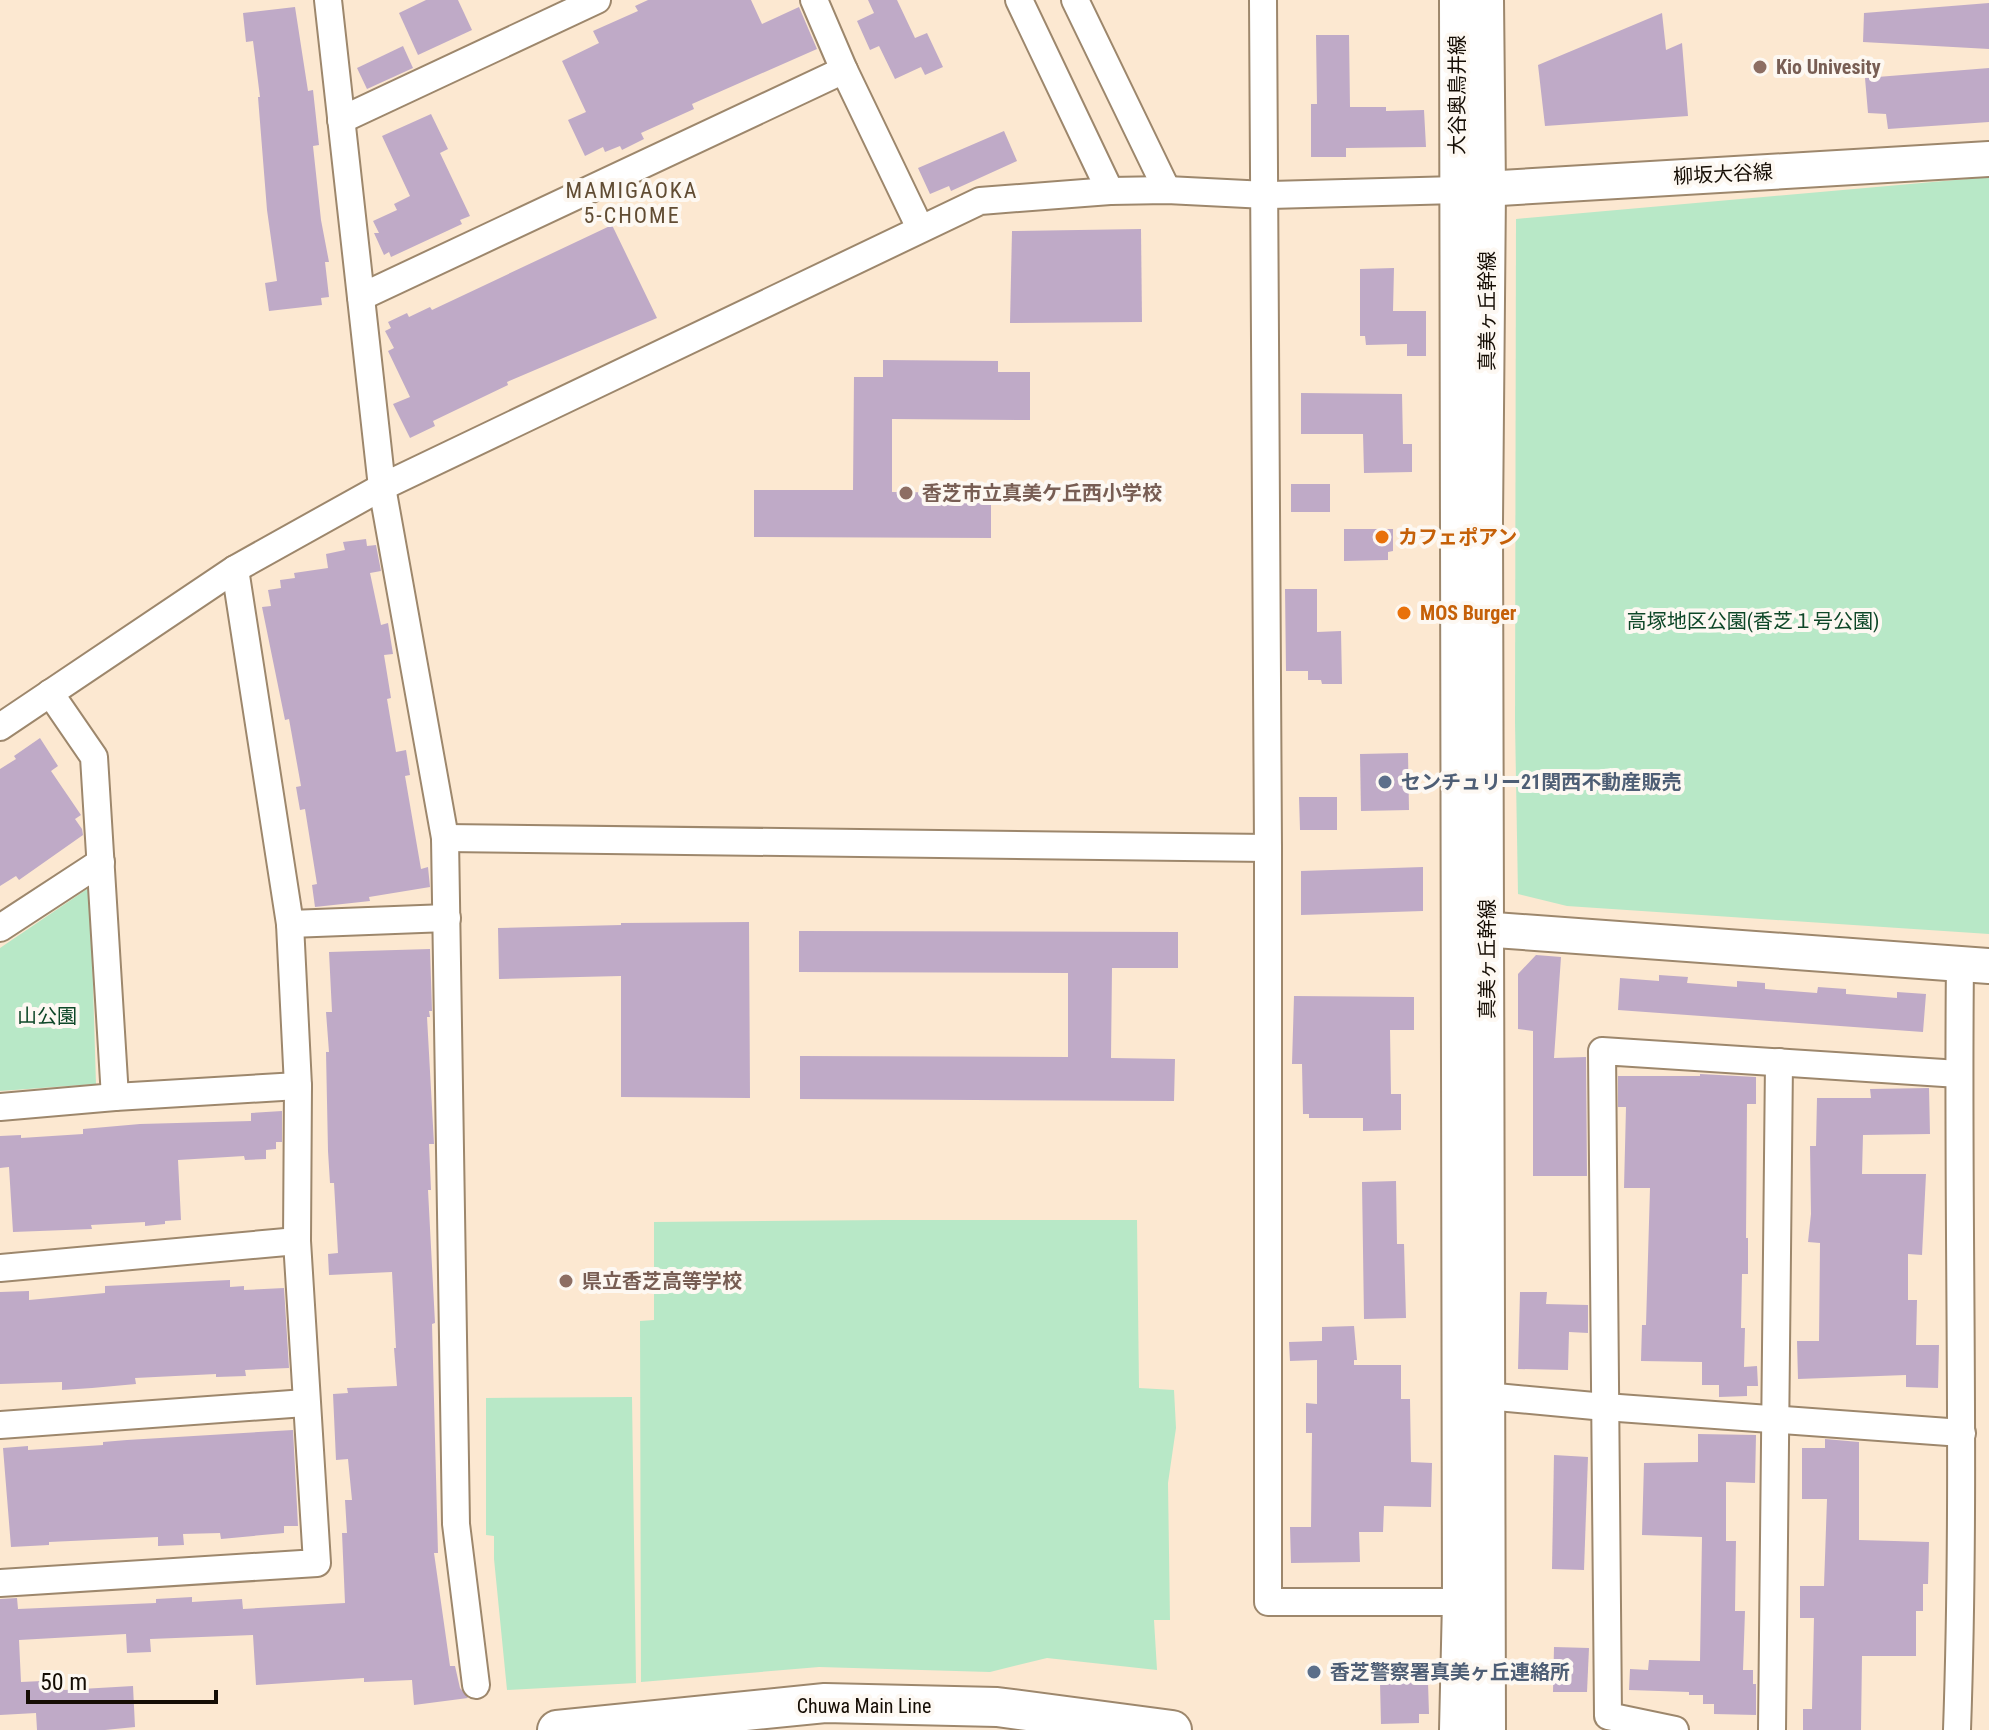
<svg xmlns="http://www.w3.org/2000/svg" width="1989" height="1730" font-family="'Roboto Condensed','Noto Sans JP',sans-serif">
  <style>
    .green { fill: #b8e8c7 }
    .building { fill: #bfaac7 }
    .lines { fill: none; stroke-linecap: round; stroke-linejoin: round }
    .minor-casing { stroke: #9d876c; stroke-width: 30 }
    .tertiary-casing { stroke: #9d876c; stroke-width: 38 }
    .secondary-casing { stroke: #9d876c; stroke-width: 42 }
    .minor { stroke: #fff; stroke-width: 26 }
    .tertiary { stroke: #fff; stroke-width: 34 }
    .secondary { stroke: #fff; stroke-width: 38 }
    .education-dot { fill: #8d6e63; stroke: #fdf8f2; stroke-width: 3 }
    .food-dot { fill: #e8710a; stroke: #fdf8f2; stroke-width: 3 }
    .service-dot { fill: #5c6f8a; stroke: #fdf8f2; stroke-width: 3 }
    .labels { text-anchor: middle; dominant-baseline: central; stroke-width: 8; stroke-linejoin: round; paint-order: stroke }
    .education-label { font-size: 20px; font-weight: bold; fill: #785e54; stroke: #fdf8f2; text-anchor: start }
    .street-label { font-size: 20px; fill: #150d04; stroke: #fdf8f2 }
    .food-label { font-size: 20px; font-weight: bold; fill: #c56008; stroke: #fdf8f2; text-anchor: start }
    .park-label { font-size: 20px; fill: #0e4728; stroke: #fdf8f2 }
    .service-label { font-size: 20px; font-weight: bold; fill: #4e5e75; stroke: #fdf8f2; text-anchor: start }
    .neighbourhood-label { font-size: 22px; letter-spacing: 2px; fill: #614c33; stroke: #fdf8f2 }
  </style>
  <rect width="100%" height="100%" fill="#fce8d1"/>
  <!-- green -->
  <g class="green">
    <path d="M1989,177V934L1567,906L1518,894L1515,722L1516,219Z"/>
    <path d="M90,887L96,1084L0,1091V948Z"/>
    <path d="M885,1220H1137L1139,1388L1174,1390L1176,1428L1168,1483L1170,1620H1154L1157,1670L1047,1658L990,1672L819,1667L641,1682L640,1321L654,1320V1222Z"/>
    <path d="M632,1397L636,1683L507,1690L494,1559V1536L486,1535V1398Z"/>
  </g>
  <!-- building -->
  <g class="building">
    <path d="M426,0H458L472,30L418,55L399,13Z"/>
    <path d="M648,0H751L762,24L799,7L817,49L692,104L694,109L641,133L644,139L622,150L620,146L605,152L603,147L585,156L568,120L586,112L562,61L599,43L593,31L638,11L635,6Z"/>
    <path d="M868,0H897L915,38L927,33L943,67L925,75L921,67L895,79L879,46L870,50L857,21L874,13Z"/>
    <path d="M1989,3V49L1863,42L1864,13Z"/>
    <path d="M295,7L308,91L313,90L319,145L313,146L321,220L329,262H325L329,297L321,298L322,305L269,311L265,283L277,281L267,210L258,97H260L253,41L246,42L243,13Z"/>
    <path d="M1662,13L1666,50L1682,43L1688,116L1545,126L1538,65Z"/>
    <path d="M1316,35H1349L1350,107H1386V111L1424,110L1426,147L1346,148V157H1311V104H1317Z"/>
    <path d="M403,46L413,68L367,89L357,68Z"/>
    <path d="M1989,68V122L1888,129L1886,114L1868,113L1865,78Z"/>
    <path d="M431,114L448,149L440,153L470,216L460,220L462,224L391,257L389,252L384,255L374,233H379L373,221L397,210L394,204L410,196L382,136Z"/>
    <path d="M1004,131L1017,161L951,191L949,186L930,194L918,168Z"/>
    <path d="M612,225L657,318L507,382L508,385L433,421L435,426L410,438L393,404L410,397L388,351L394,348L385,331L391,328L388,322L407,313L409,317L430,307L432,310Z"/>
    <path d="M1141,229L1142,322L1010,323L1012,231Z"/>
    <path d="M1394,268L1393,311H1426V356H1407V344L1366,345L1365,336H1360V269Z"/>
    <path d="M883,360L998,361V372H1030V420L892,419V492L991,493V538L754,537V490H853L854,377H883Z"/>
    <path d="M1301,393L1402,394L1403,444H1412V472L1364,473L1363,434H1301Z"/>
    <rect x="1291" y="484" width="39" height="28"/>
    <path d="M1344,529H1393V551L1388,552V560L1344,561Z"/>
    <path d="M366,539L367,546L376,545L381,571L370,573L381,625L388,623L393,654L384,655L391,698L387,699L396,752L406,750L410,775L405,776L421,869L428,867L430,887L369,897L370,901L315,907L312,885L317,884L305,809L300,810L296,787L301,786L289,719L285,720L262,607L271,606L268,590L281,588L280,580L295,578L294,573L328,568L326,554L345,550L343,542Z"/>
    <path d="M1285,589H1317V632L1341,631L1342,684H1322L1321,680H1308V671H1286Z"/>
    <path d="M40,738L58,766L51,771L81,815L75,819L82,829L83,835L19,880L16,876L0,886V769L16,759L14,756Z"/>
    <path d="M1408,753L1409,810L1361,811L1360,754Z"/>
    <path d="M1299,797H1337V830H1300Z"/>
    <path d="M1423,867V911L1301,915V871Z"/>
    <path d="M749,922L750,1098L621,1097V976L499,979L498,928L621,925V923Z"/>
    <path d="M799,931L1178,932V968H1112L1111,1058L1175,1059L1174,1101L800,1099V1056L1068,1057V973L799,972Z"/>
    <path d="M430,949L432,1011H429L430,1017H427L434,1144H429L431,1190H428L435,1323L432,1324L438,1553H434L450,1666H455L460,1688L468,1698L414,1705L412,1680L364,1682V1678L256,1685L253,1635L150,1639L151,1652L127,1653L126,1634L19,1640L21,1682L63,1680L64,1690L133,1686L135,1727L105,1730H37L36,1713L0,1715V1599L17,1598L18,1609L156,1603V1599L192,1597V1602L242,1599L243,1609L345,1603L342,1533H347L345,1500H352L348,1459L336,1460L333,1394L348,1393L347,1388L397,1386L394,1348H396L392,1272L329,1275L328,1254L338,1253L334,1183H330L328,1151L326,1052H329L326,1012H332L329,952Z"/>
    <path d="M1536,955L1561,957L1554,1058L1586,1057L1587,1176H1533V1031L1518,1029V974Z"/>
    <path d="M1659,975L1688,977L1687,983L1737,987V981L1765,983V989L1817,993L1818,987L1846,989V994L1897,998V992L1926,994L1923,1032L1618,1010L1620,978L1659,981Z"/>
    <path d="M1294,996L1414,997V1030H1390L1391,1094H1401V1130L1363,1131V1118H1309V1114H1303L1302,1064H1292Z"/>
    <path d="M1700,1074L1756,1077V1104H1747L1746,1238H1748V1274H1742L1741,1328H1745L1744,1367L1757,1366L1758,1386H1747V1396L1719,1397V1385H1702V1362L1641,1361L1642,1325H1646L1650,1188H1624L1626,1107H1618V1076H1700Z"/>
    <path d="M1929,1088L1930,1134L1863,1135L1862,1174H1926L1922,1255L1908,1254V1300H1917L1916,1345H1939L1938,1388L1906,1387V1375L1798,1379L1797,1341H1819L1820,1243L1808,1242L1811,1214L1810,1146H1816L1817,1098H1871L1870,1089Z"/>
    <path d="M282,1111V1142H276V1149L266,1150V1159L245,1160L244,1156L178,1160L181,1220L165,1221V1224L145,1226V1222L91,1225L92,1229L13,1232L9,1167L0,1168V1136L21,1135V1138L83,1134V1129L140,1124L251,1121V1113Z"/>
    <path d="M1396,1181L1397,1244H1404L1406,1318L1364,1319L1362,1182Z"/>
    <path d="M230,1280V1287L244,1286V1290L284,1288L289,1368L245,1370L246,1376L216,1377V1374L135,1378L136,1384L92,1388L62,1390V1382L0,1384V1292L29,1291V1300L105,1293V1286Z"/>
    <path d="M1520,1292H1547L1546,1304L1588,1305V1333L1569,1332L1568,1370L1518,1369Z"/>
    <path d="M1354,1326L1357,1360H1354V1365H1401V1399H1410L1411,1462L1432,1463L1431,1507L1384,1506L1383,1532H1359L1360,1562L1291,1563L1290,1527H1311L1312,1433H1306V1403L1317,1404V1360L1290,1361L1289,1342L1322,1341V1327Z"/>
    <path d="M293,1430L298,1526H284V1533L221,1539L220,1533L183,1534L184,1545L158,1546V1537L49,1542V1545L11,1547L3,1448L28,1446V1450L103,1445V1442L127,1440Z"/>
    <path d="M1698,1434L1756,1435L1755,1483L1726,1482V1541H1736L1735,1611H1745L1743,1670H1753V1684H1756V1715L1714,1714V1704H1703V1695H1689V1692L1629,1690L1630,1669L1648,1670L1649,1660L1700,1661L1702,1537L1642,1535L1644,1463L1698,1462Z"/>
    <path d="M1825,1439L1859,1442V1540L1929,1542L1928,1584H1923V1611H1916V1656H1862L1861,1730H1803V1709H1812L1814,1618H1800V1586H1824L1827,1499H1802V1448H1825Z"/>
    <path d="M1554,1455L1588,1457L1584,1570L1552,1569Z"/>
    <path d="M1554,1647L1589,1648L1587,1692H1553Z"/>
    <path d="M1428,1682L1429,1714H1419V1723L1381,1724L1380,1683Z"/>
  </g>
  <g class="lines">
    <defs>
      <g id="minor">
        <path d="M328,0L382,487L445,838L456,1524L476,1685"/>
        <path d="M814,0L844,70L920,228"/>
        <path d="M1019,0L1110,191"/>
        <path d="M1075,0L1167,190"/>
        <path d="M1263,0L1268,848V1602H1460"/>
        <path d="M341,120L597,0"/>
        <path d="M361,297L844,70"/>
        <path d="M50,693L94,757L115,1097"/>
        <path d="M0,727L235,569L382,487L980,201L1110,191L1167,190L1266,195L1457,190"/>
        <path d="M445,838L1268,848"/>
        <path d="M290,924L447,918"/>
        <path d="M0,928L101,862"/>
        <path d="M0,1107L115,1097L298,1086"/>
        <path d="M0,1268L297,1241"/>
        <path d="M1486,1396L1605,1407L1962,1433"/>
        <path d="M0,1425L305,1403"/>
        <path d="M0,1583L317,1563L297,1241L298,1086L290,924L235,569"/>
        <path d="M1675,1730L1608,1716L1602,1051L1959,1074"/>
        <path d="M1772,1730L1779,1062"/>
        <path d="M1957,1730C1966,1475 1957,1220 1960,964"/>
      </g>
      <g id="tertiary">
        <path d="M1457,0L1460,1602L1457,1730"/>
        <path d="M1486,0L1488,189L1485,521L1488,1730"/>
        <path d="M1466,190L1989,159"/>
        <path d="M1467,928L1989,966"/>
      </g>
      <path id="secondary" d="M557,1730L825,1703L997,1707L1172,1730"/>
    </defs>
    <!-- minor casing -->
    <use href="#minor" class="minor-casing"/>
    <!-- tertiary casing -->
    <use href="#tertiary" class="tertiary-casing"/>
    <!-- secondary casing -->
    <use href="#secondary" class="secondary-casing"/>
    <!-- minor -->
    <use href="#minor" class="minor"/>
    <!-- tertiary -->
    <use href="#tertiary" class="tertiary"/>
    <!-- secondary -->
    <use href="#secondary" class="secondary"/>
  </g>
  <!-- markers -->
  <g class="education-dot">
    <circle cx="1760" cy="67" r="8"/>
    <circle cx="906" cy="493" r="8"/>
    <circle cx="566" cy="1281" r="8"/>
  </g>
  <g class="food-dot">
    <circle cx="1382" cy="537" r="8"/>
    <circle cx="1404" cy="613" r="8"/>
  </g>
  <g class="service-dot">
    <circle cx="1385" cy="782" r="8"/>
    <circle cx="1314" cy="1672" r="8"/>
  </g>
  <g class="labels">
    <!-- education labels -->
    <g class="education-label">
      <text x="1776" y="67">Kio Univesity</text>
      <text x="922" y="493">香芝市立真美ケ丘西小学校</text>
      <text x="582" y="1281">県立香芝高等学校</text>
    </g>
    <!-- street labels -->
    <g class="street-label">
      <text transform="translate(1457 95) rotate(-90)">大谷奥鳥井線</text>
      <text transform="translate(1723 174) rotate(-3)">柳坂大谷線</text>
      <text transform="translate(1487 311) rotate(-90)">真美ヶ丘幹線</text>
      <text transform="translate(1487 959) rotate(-90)">真美ヶ丘幹線</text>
      <text x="864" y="1706">Chuwa Main Line</text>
    </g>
    <!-- food labels -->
    <g class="food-label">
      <text x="1398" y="537">カフェポアン</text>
      <text x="1420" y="613">MOS Burger</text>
    </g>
    <!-- park labels -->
    <g class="park-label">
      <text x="1753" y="621">高塚地区公園(香芝１号公園)</text>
      <text x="47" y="1016">山公園</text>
    </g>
    <!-- service labels -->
    <g class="service-label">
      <text x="1401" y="782">センチュリー21関西不動産販売</text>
      <text x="1330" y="1672">香芝警察署真美ヶ丘連絡所</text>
    </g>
    <!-- neighbourhood labels -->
    <g class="neighbourhood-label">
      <text x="632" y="190">MAMIGAOKA<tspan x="632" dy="25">5-CHOME</tspan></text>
    </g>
  </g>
  <!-- scale -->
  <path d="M28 1690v12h188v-12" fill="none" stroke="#150d04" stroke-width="4"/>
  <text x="40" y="1690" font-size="24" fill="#150d04" stroke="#fdf8f2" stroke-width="6" paint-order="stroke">50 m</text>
</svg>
